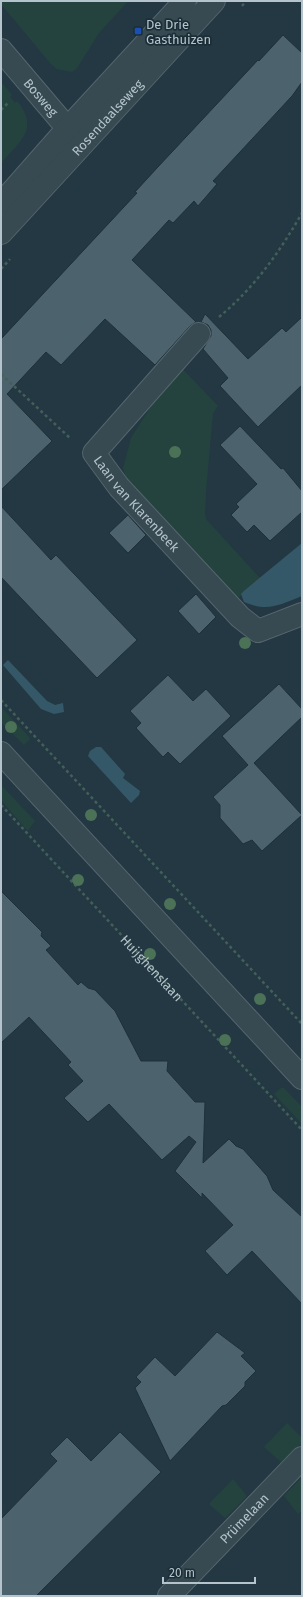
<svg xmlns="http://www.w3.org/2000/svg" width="303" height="1597" font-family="'Fira Sans',sans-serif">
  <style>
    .green { fill: #25433e }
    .water { fill: #345868 }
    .building { fill: #4c636d; stroke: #1e3039 }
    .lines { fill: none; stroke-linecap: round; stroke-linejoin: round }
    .minor-casing { stroke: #55666f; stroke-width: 24 }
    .tertiary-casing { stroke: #55666f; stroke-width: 24 }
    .path { stroke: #435f5a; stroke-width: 2.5; stroke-dasharray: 3 3; stroke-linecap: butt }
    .minor { stroke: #374951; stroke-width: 22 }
    .tertiary { stroke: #374951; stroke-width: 22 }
    .tree { fill: #4b7157 }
    .transit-dot { fill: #1a4fb4; stroke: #1c2e37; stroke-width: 1.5 }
    .labels { text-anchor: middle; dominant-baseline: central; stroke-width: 3.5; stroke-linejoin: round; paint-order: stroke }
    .poi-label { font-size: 13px; fill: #b4c3cc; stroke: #1c2e37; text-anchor: start }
    .street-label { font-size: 13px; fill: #b4c3cc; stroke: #1c2e37 }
  </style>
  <rect width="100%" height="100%" fill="#233842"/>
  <!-- green -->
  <g class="green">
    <path d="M1,1H128L99,33L77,68L72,72L57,69L51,64L1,4Z"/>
    <path d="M1,82L12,95L10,97L15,103L17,101C40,129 20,141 1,163Z"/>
    <path d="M178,364L218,406L213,413L206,492L205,513L206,519L260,578L236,600L127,483L123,468L131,438Z"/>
    <path d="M1,707L29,737L30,739L24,745L1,722Z"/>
    <path d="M1,785L35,821L29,829L27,830L1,800Z"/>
    <path d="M281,1088H284L302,1107V1124L274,1094Z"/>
    <path d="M287,1423L302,1438V1443L281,1462L264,1447Z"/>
    <path d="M302,1477V1510L298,1514L284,1496Z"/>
    <path d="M233,1479L247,1496L225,1518L209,1504Z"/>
  </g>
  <!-- water -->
  <g class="water">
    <path d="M302,543V596C279,605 268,612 244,602L241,594L245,590Z"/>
    <path d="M8,660L47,701L55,705L63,703L64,712L54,714L41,709L3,665Z"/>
    <path d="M96,747H101L125,774L123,778L140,791L139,795L131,803L88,756L90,751Z"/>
  </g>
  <!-- building -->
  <g class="building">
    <path d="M283,35L302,53V82L292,96L213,181L217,184L198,206L194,201L173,223L169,220L132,260L196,322L190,326L155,365L105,319L61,365L46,352L7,394L52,441L1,490V339L137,193L135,192L157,168L258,60L259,61Z"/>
    <path d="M205,314L248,359L282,328L286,332L302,317V385L258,427L220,386L228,378L203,349L211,336V330L208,325L201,322Z"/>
    <path d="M240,426L281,469L283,468L302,491V512L270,541L254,525L247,532L231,515L239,507L236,504L257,484L220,445Z"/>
    <path d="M1,506L51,560L56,555L137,640L97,678L1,577Z"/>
    <path d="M128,515L146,535L128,553L109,533Z"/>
    <path d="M196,594L216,617L199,634L178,611Z"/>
    <path d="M168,675L193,701L206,689L231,716L180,764L168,752L163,757L149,742L136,728L141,723L130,711Z"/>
    <path d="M279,684L302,709V717L254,763L302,815L262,851L252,840L243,844L220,818V805L213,797L248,765L222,736Z"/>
    <path d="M1,891L42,932L41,936L51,946L46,950L78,985L81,982L88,988L95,990L115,1011L141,1061H168L167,1071L195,1102H205L203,1163L229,1139L236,1146L243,1149L267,1176L273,1190L302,1217V1304L252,1251L227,1275L205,1251L233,1225L202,1193V1198L175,1171L196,1142L189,1136L162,1160L109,1104L88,1122L64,1098L83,1081L68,1065L71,1062L29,1017L1,1043Z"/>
    <path d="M217,1332L245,1353L241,1356L256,1371L245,1382V1386L226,1405L222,1406L170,1461L135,1388L141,1382L136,1377L155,1357L175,1376Z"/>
    <path d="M120,1432L161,1472L36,1596H1V1519L57,1461L50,1454L67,1437L91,1461Z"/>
  </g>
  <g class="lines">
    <defs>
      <g id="minor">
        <path id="s2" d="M1,50L80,143"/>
        <path id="s3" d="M199,334L94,453L119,487L240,617L258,631L302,614"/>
        <path id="s4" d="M169,1596L302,1458"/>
      </g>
      <g id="tertiary">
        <path d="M1,204L68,128L185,1"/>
        <path id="s5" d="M1,233L214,1"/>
        <path d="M1,753L302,1078"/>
      </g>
    </defs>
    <!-- minor casing -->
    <use href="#minor" class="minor-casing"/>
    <!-- tertiary casing -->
    <use href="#tertiary" class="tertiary-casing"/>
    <!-- path -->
    <g class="path">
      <path d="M242,6L246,1"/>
      <path d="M1,110L9,102"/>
      <path d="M1,269L10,259"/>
      <path d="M219,317C254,288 279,253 302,213"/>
      <path d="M1,374L71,439"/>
      <path d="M1,700L302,1024"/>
      <path id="s1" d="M1,805L302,1130"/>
    </g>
    <!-- minor -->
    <use href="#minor" class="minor"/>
    <!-- tertiary -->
    <use href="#tertiary" class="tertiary"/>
  </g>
  <!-- trees -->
  <g class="tree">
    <circle cx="175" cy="452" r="6"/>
    <circle cx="245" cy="643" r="6"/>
    <circle cx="11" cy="727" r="6"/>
    <circle cx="91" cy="815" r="6"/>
    <circle cx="78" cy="880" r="6"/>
    <circle cx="170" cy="904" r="6"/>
    <circle cx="150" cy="954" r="6"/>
    <circle cx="260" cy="999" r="6"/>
    <circle cx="225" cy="1040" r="6"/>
  </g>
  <!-- markers -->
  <rect class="transit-dot" x="134" y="27" width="8" height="8" rx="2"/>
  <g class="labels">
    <!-- poi labels -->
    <g class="poi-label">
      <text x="146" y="24">De Drie<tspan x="146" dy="15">Gasthuizen</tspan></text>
    </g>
    <!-- street labels -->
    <g class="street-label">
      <text stroke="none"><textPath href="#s2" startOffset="62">Bosweg</textPath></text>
      <text stroke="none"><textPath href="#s5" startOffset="157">Rosendaalseweg</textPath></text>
      <text stroke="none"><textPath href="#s3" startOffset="225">Laan van Klarenbeek</textPath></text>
      <text stroke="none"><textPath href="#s1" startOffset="222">Huijghenslaan</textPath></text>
      <text stroke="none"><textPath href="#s4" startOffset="108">Prümelaan</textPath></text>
    </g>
  </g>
  <!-- border -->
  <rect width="303" height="1597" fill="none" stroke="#b4c3cc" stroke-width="4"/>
  <!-- scale -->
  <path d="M163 1577v6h92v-6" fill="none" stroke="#b4c3cc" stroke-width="2"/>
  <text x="169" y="1577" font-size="12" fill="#b4c3cc" stroke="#1c2e37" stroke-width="3" paint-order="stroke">20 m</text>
</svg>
